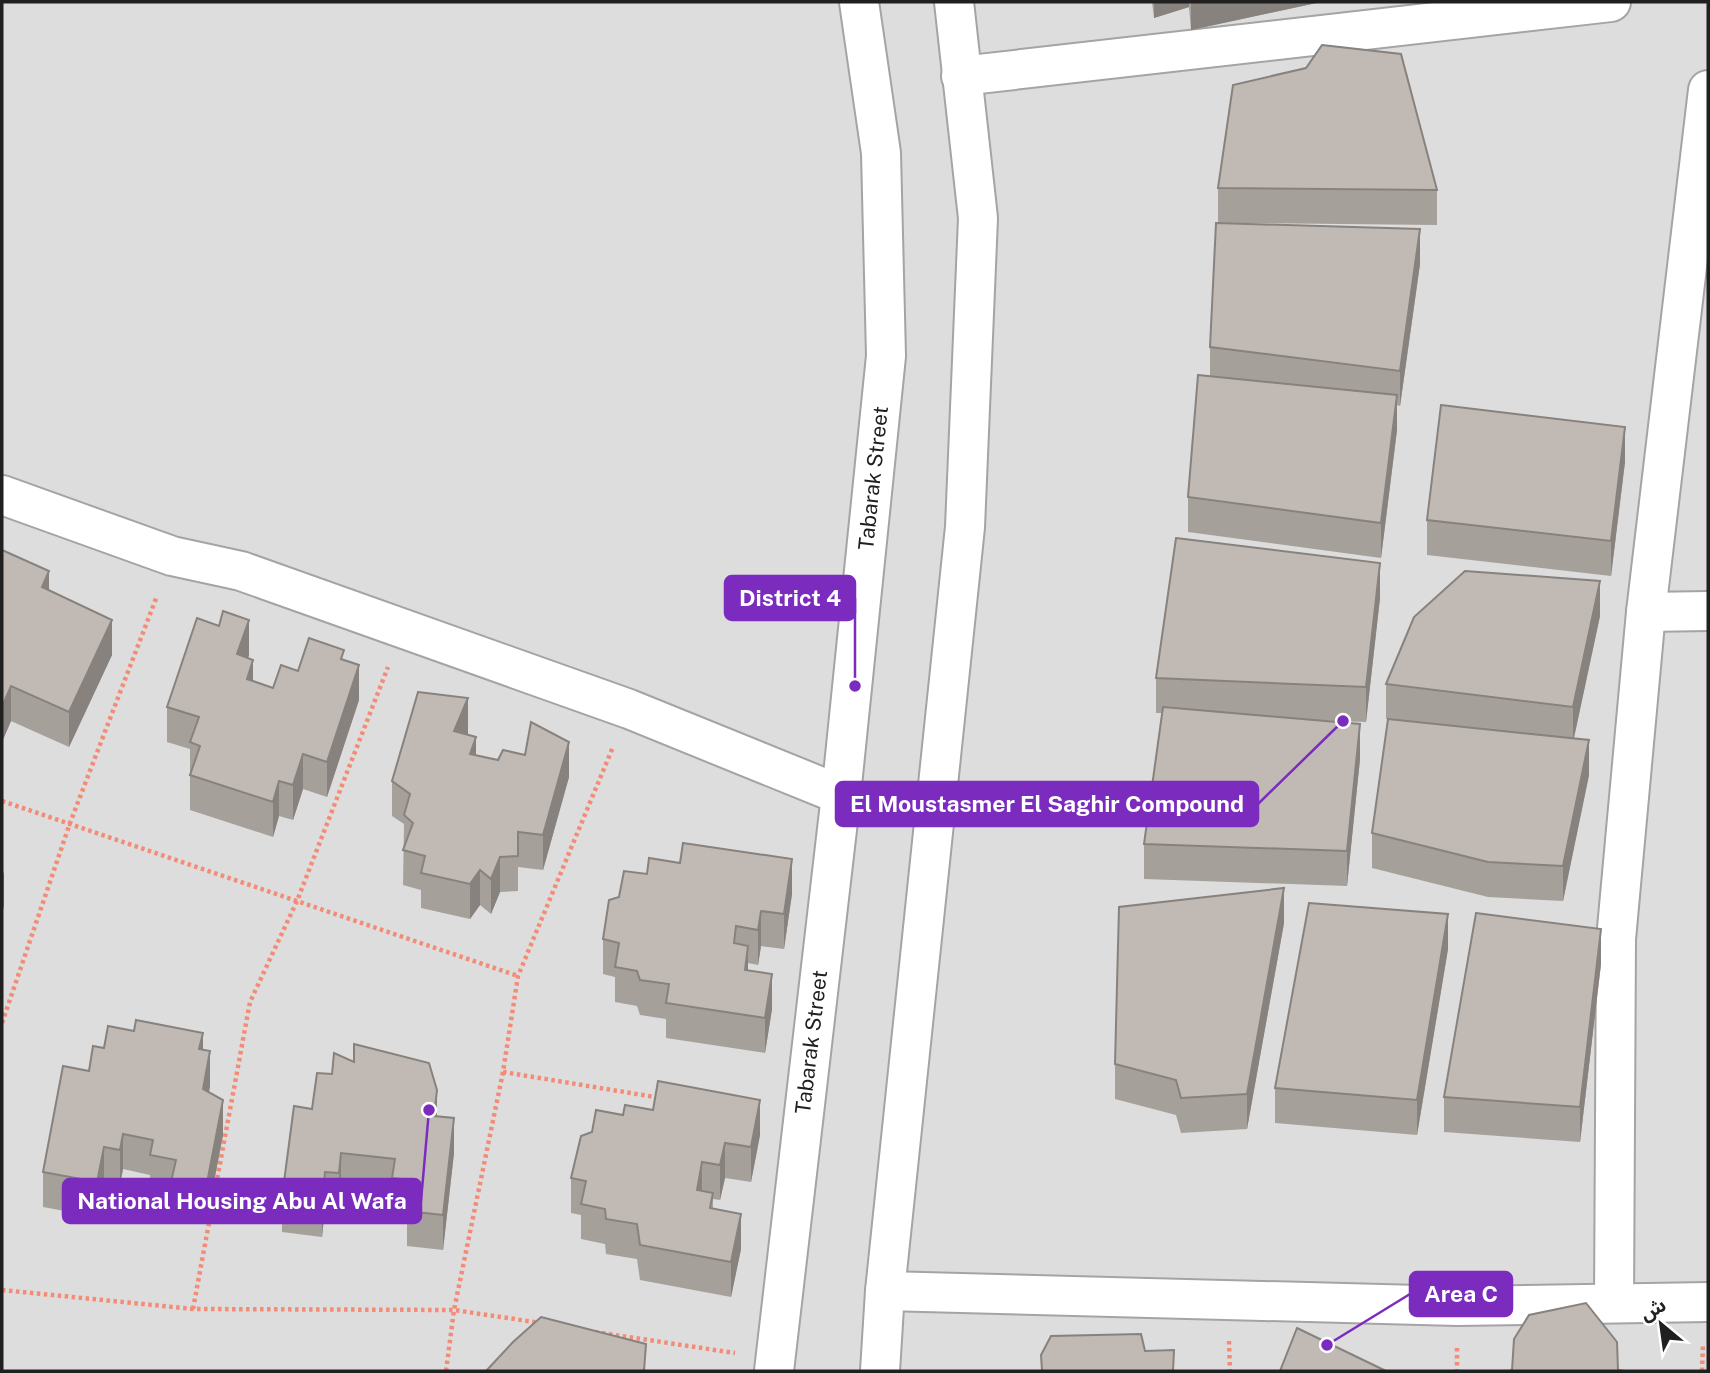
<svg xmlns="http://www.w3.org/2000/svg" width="1710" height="1373" font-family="'Public Sans','Noto Sans Arabic',sans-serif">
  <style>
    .residential { fill: #dedddd }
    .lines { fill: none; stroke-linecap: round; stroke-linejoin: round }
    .minor-casing { stroke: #a4a4a4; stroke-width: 42 }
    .tertiary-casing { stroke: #a4a4a4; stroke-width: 42 }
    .path { stroke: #f38c76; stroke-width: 4.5; stroke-dasharray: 3.5 3.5; stroke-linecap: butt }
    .minor { stroke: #fff; stroke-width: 38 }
    .tertiary { stroke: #fff; stroke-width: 38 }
    .wall { fill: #a6a09b }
    .shaded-wall { fill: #87827e }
    .building { fill: #c1bab4; stroke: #87827e; stroke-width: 2 }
    .labels { text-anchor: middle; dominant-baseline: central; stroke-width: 5; stroke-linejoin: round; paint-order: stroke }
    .street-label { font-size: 21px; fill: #202020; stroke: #fff }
    .leader { fill: none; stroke: #7b2cbf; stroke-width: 2.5 }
    .callout-dot { fill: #7b2cbf; stroke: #fff; stroke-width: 2.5 }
    .callout { fill: #7b2cbf; stroke: #7b2cbf; stroke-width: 2.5 }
    .callout-label { font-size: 23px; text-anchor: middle; font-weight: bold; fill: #fff }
  </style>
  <rect width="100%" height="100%" fill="#f0eee7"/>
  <!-- residential -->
  <rect class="residential" x="2" y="2" width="1706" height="1369"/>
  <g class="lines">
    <defs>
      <g id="minor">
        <path d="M961,76L1611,2"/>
        <path d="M2,495L172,556L241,571L629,709L841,795"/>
        <path d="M1646,612L1708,611"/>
        <path d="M885,1291L1457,1306L1708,1302"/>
        <path d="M1614,1303L1616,939L1646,612L1708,90"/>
      </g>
      <g id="tertiary">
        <path d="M774,1371L841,795L886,356L881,153L859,2"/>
        <path d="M880,1371L885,1291L965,527L978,218L954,2"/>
      </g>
    </defs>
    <!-- minor casing -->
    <use href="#minor" class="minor-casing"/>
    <!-- tertiary casing -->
    <use href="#tertiary" class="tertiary-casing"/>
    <!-- path -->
    <g class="path">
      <path d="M2,801L518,976"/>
      <path d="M2,1023L70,823L157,596"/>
      <path d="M503,1072L661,1098"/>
      <path d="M2,1290L193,1309L454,1310L541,1323"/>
      <path d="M193,1309L250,1002L297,901L388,667"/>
      <path d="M595,1332L735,1353"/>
      <path d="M1229,1341L1230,1371"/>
      <path d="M1457,1348V1371"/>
      <path d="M446,1371L454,1310L503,1072L518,976L613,747"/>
      <path d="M1702,1371L1703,1344"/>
    </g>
    <!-- minor -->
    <use href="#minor" class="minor"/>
    <!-- tertiary -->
    <use href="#tertiary" class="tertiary"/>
  </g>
  <!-- wall -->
  <g class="wall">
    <path d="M1152,2H1321L1191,30L1189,7L1154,18Z"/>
    <path d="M1218,188L1437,190V225L1233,223L1420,264L1400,406L1397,405V430L1381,558L1188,532V497L1210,376V347L1218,223Z"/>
    <path d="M1625,462L1611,576L1427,555V520Z"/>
    <path d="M2,550L49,590L112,655L69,747L11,721L2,742Z"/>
    <path d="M1380,598L1366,722L1307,720L1360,759L1347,886L1144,879V844L1162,713H1156V678Z"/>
    <path d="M1600,616L1574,738L1589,775L1563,901L1488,897L1372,868V833L1388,719H1386V684Z"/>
    <path d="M249,655L248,658L253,681L273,688L298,671L344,660L359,700L327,797L303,789L293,820L279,816L273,837L190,810V749L167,742V707Z"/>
    <path d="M468,733L467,735L476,755L569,777L543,870L518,867V891L500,892L491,914L480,905L470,919L421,908V890L403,885L404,824L392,816V781Z"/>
    <path d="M647,874L792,894L784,949L761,946L758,965L748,963V971L772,1009L765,1053L666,1038V1019L640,1015L637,1006L615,1002V977L603,974V939L619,897Z"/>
    <path d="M1284,923L1247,1129L1181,1133L1176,1115L1115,1099V1064Z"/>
    <path d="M1448,949L1417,1135L1275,1123V1088Z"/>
    <path d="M1601,964L1580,1142L1444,1132V1097Z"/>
    <path d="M134,1031L203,1050L210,1086L209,1092L223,1135L206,1223L171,1217V1194L150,1190V1175L123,1169L120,1185L104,1182L97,1217L43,1207V1172L89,1071L104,1048Z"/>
    <path d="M312,1109L437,1117L454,1153L443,1250L407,1246V1215L392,1213V1194L341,1188L339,1208L325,1207L322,1237L282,1232V1197Z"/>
    <path d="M623,1115L760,1135L751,1182L725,1178L720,1200L713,1199V1209L741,1249L731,1297L640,1280L637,1259L606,1254L605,1244L581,1239V1215L571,1213V1178L592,1132Z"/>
  </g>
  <!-- shaded-wall -->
  <g class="shaded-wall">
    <path d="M1154,2H1189V7L1154,18Z"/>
    <path d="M1191,2H1321L1191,30Z"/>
    <path d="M1420,229V264L1400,406V371Z"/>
    <path d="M1397,395V430L1381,558V523Z"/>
    <path d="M1625,427V462L1611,576V541Z"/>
    <path d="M1380,563V598L1366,722V687Z"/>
    <path d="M49,571V606L42,587Z"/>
    <path d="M1600,581V616L1573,742V707Z"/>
    <path d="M112,620V655L69,747V712Z"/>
    <path d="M249,620V655L237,689V654Z"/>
    <path d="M253,660V695L247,679Z"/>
    <path d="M359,665V700L327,797V762Z"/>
    <path d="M11,686V721L2,742V707Z"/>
    <path d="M468,698V733L454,766V731Z"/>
    <path d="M1360,724V759L1347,886V851Z"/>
    <path d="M476,737V772L470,754Z"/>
    <path d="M1589,740V775L1563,901V866Z"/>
    <path d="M569,742V777L543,870V835Z"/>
    <path d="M303,754V789L293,820V785Z"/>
    <path d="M279,781V816L273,837V802Z"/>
    <path d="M500,857V892L491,914V879Z"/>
    <path d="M792,859V894L784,949V914Z"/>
    <path d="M480,870V905L470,919V884Z"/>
    <path d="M4,871V906L2,913V878Z"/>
    <path d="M1284,888V923L1247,1129V1094Z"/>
    <path d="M761,911V946L758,965V930Z"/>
    <path d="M1448,914V949L1417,1135V1100Z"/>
    <path d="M1601,929V964L1580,1142V1107Z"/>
    <path d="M748,946V981L745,970Z"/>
    <path d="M772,974V1009L765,1053V1018Z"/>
    <path d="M203,1033V1068L199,1049Z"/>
    <path d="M210,1051V1086L203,1124V1089Z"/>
    <path d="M437,1090V1125L434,1116Z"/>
    <path d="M223,1100V1135L206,1223V1188Z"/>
    <path d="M760,1100V1135L751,1182V1147Z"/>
    <path d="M454,1118V1153L443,1250V1215Z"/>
    <path d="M123,1134V1169L120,1185V1150Z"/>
    <path d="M725,1143V1178L720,1200V1165Z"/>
    <path d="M104,1147V1182L97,1217V1182Z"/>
    <path d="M341,1153V1188L339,1208V1173Z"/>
    <path d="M702,1162V1197L697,1190Z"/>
    <path d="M325,1172V1207L322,1237V1202Z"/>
    <path d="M741,1214V1249L731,1297V1262Z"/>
  </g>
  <!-- building -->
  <g class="building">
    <path d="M1322,45L1401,54L1437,190L1218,188L1233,85L1306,68Z"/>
    <path d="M1216,223L1420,229L1400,371L1210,347Z"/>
    <path d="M1198,375L1397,395L1381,523L1188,497Z"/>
    <path d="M1441,405L1625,427L1611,541L1427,520Z"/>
    <path d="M1176,538L1380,563L1366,687L1156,678Z"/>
    <path d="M2,550L49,571L42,587L112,620L69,712L11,686L2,707Z"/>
    <path d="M1465,571L1600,581L1573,707L1386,684L1414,617Z"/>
    <path d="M223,611L249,620L237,654L253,660L247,679L273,688L281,665L298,671L309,638L344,650L341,659L359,665L327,762L303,754L293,785L279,781L273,802L190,775L200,746L190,742L199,717L167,707L197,618L219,626Z"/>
    <path d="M418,692L468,698L454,731L476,737L470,754L498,760L503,750L525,755L531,722L569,742L543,835L518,832V856L500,857L491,879L480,870L470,884L421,873L425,856L403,850L413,823L404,815L410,794L392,781Z"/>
    <path d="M1163,707L1360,724L1347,851L1144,844Z"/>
    <path d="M1388,719L1589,740L1563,866L1488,862L1372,833Z"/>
    <path d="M683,843L792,859L784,914L761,911L758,930L736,926L734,943L748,946L745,970L772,974L765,1018L666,1003L669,984L640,980L637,971L615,967L619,943L603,939L609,900L619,897L624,871L647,874L649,858L680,863Z"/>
    <path d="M1284,888L1247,1094L1181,1098L1176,1080L1115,1064L1119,907Z"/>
    <path d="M1309,903L1448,914L1417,1100L1275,1088Z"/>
    <path d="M1476,913L1601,929L1580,1107L1444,1097Z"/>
    <path d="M136,1020L203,1033L199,1049L210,1051L203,1089L223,1100L206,1188L171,1182L176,1160L150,1155L153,1140L123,1134L120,1150L104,1147L97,1182L43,1172L63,1066L89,1071L93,1046L104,1048L108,1026L134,1031Z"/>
    <path d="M354,1044L429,1063L437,1090L434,1116L454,1118L443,1215L407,1211L410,1180L392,1178L395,1159L341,1153L339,1173L325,1172L322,1202L282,1197L294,1106L312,1109L317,1073L332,1074L334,1053L354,1062Z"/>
    <path d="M658,1081L760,1100L751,1147L725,1143L720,1165L702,1162L697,1190L713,1193L710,1208L741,1214L731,1262L640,1245L637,1224L606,1219L605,1209L581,1204L586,1181L571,1178L581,1136L592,1132L596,1110L623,1115L625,1105L653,1110Z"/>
    <path d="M1586,1303L1617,1342L1618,1370L1624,1371H1509L1512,1370L1514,1339L1529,1315Z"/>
    <path d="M541,1317L646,1344L644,1371H486L513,1342Z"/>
    <path d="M1297,1328L1386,1371H1280Z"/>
    <path d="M1141,1334L1145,1351L1174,1350L1173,1371H1042L1041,1355L1051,1336Z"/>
  </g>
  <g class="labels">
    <!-- street labels -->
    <g class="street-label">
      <text transform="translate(873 478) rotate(-84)">Tabarak Street</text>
      <text transform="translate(811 1042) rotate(-83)">Tabarak Street</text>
    </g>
  </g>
  <!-- callouts -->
  <path class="leader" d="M855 686L855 598M1343 721L1258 804M429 1110L421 1201M1327 1345L1410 1294"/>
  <g class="callout-dot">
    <circle cx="855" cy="686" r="7"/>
    <circle cx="1343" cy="721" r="7"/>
    <circle cx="429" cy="1110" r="7"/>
    <circle cx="1327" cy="1345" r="7"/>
  </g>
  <g class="callout">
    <rect x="725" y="576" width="130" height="44" rx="7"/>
    <rect x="836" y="782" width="422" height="44" rx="7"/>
    <rect x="63" y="1179" width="358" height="44" rx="7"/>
    <rect x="1410" y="1272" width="102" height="44" rx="7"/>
  </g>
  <g class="callout-label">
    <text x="790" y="606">District 4</text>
    <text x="1047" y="812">El Moustasmer El Saghir Compound</text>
    <text x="242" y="1209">National Housing Abu Al Wafa</text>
    <text x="1461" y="1302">Area C</text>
  </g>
  <!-- border -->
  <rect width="1710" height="1373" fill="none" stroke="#202020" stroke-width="7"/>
  <!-- north arrow -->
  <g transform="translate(1661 1324) rotate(331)" stroke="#ffffff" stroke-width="5" paint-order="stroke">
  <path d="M0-5L12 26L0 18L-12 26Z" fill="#202020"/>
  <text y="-10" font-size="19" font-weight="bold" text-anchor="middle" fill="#202020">ش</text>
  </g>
</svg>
